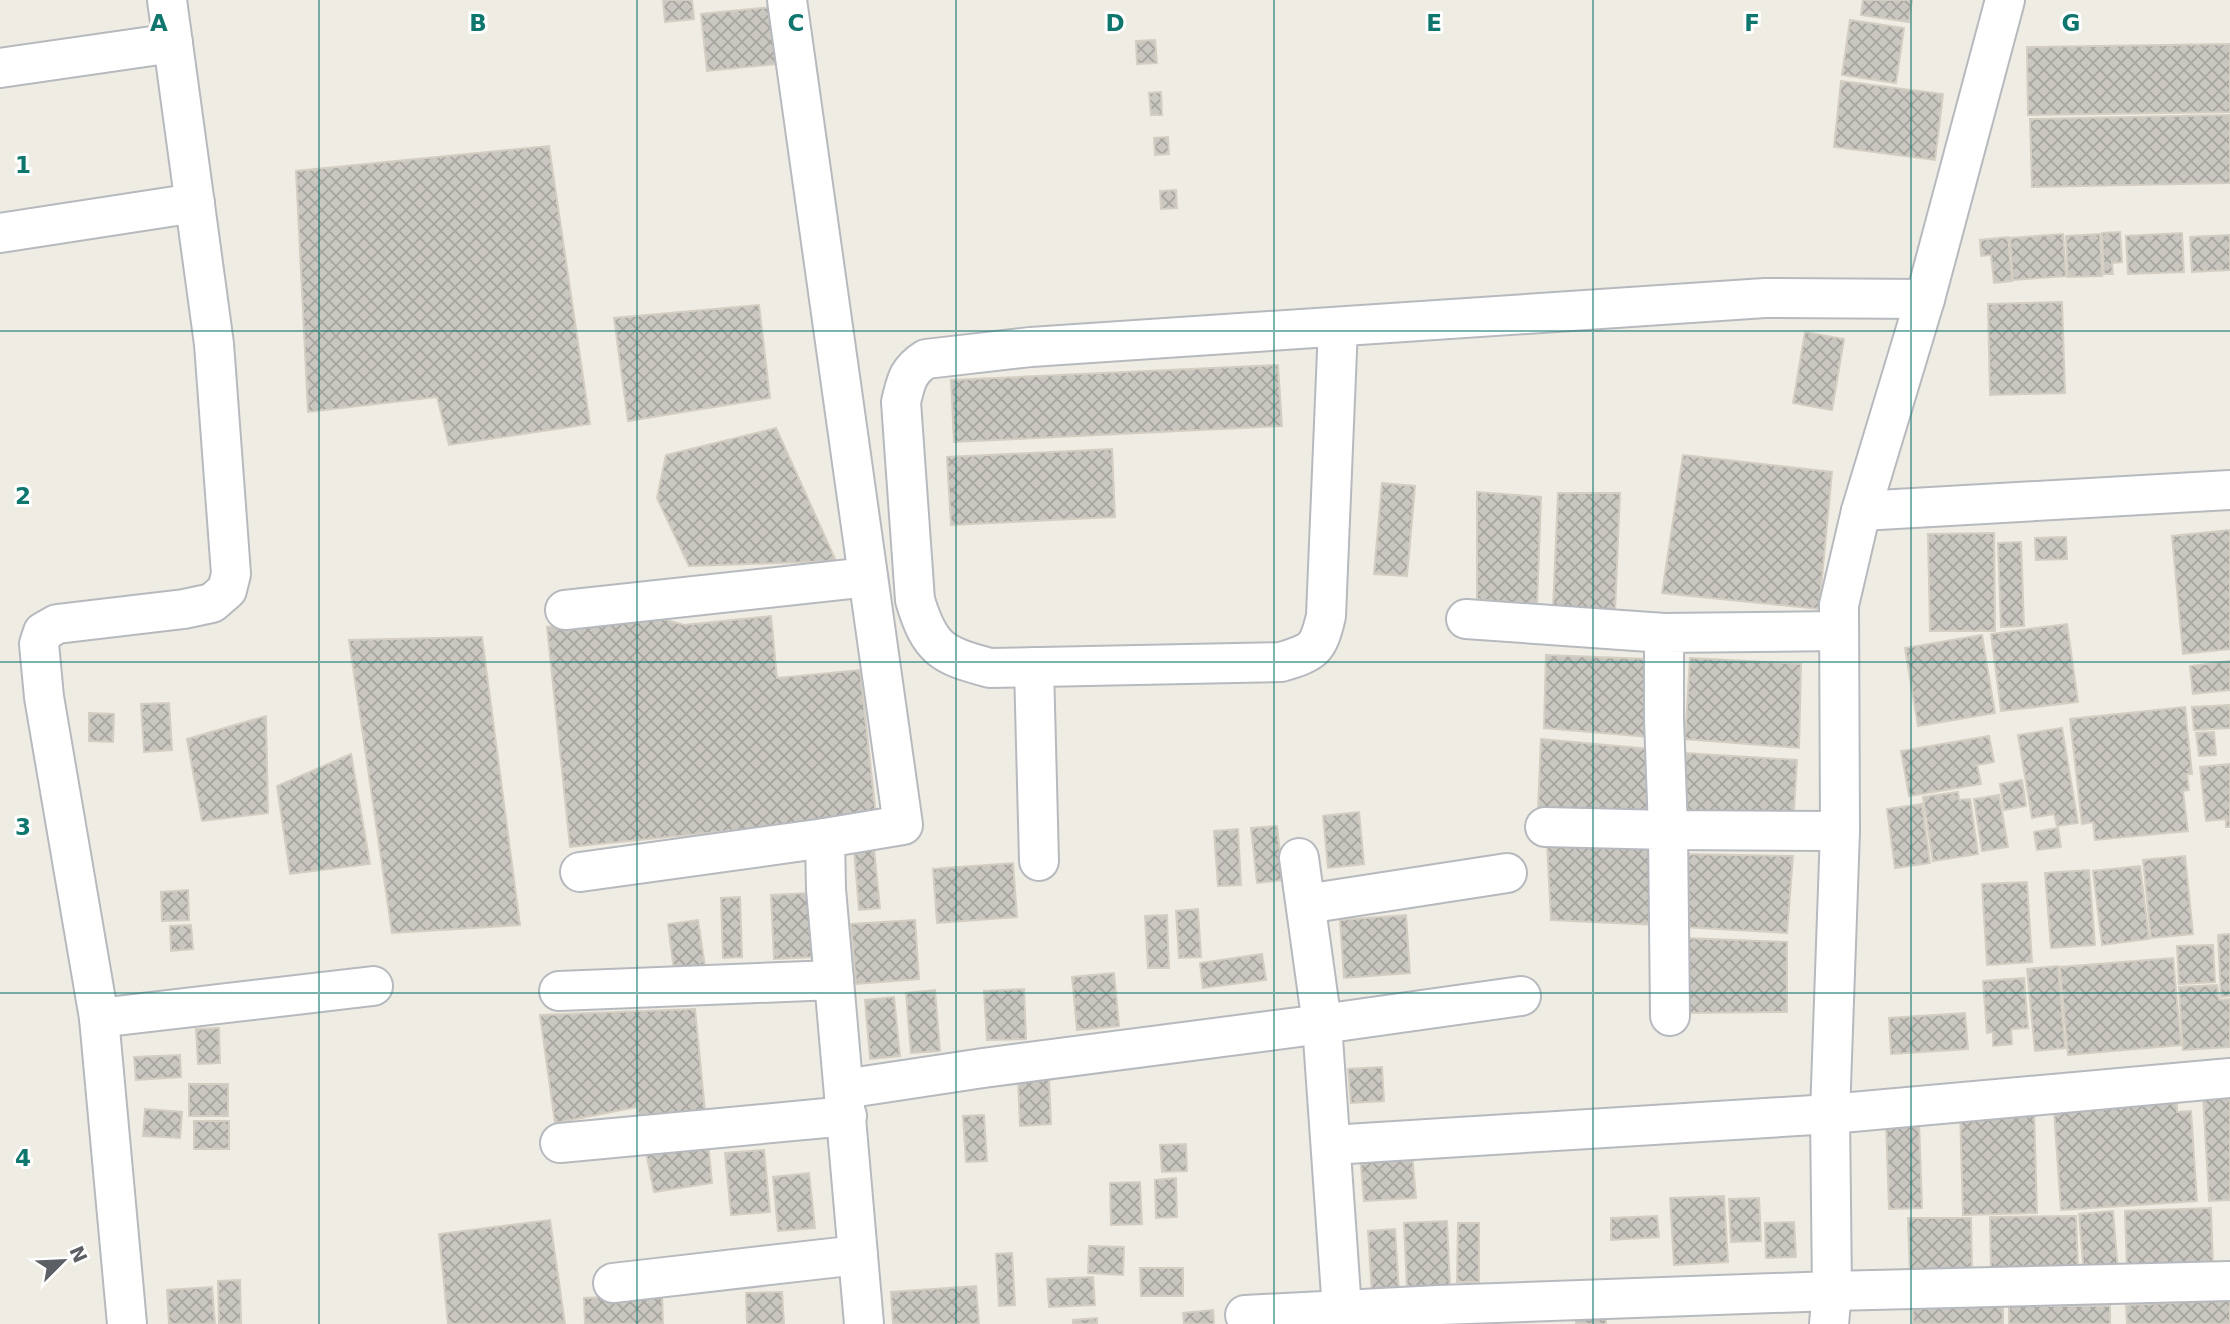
<svg xmlns="http://www.w3.org/2000/svg" width="2230" height="1324" font-family="'DejaVu Sans',sans-serif">
  <style>
    .building { fill: url(#building-cross-hatch); stroke: #d4cec2; stroke-width: 2 }
    .lines { fill: none; stroke-linecap: round; stroke-linejoin: round }
    .minor-casing { stroke: #b6babe; stroke-width: 42 }
    .minor { stroke: #fff; stroke-width: 38 }
    .grid { fill: none; stroke: #0f766e; stroke-width: 2; stroke-opacity: 0.55 }
    .grid-label { font-size: 23px; text-anchor: middle; font-weight: bold; fill: #0f766e; stroke: #fff; stroke-width: 6; stroke-linejoin: round; paint-order: stroke }
  </style>
  <defs>
    <pattern id="building-cross-hatch" width="8" height="8" patternUnits="userSpaceOnUse" patternTransform="scale(1.75)"><rect width="8" height="8" fill="#cac7c1"/><path d="M0 0l8 8M0 8l8-8" fill="none" stroke="#a7a5a0"/></pattern>
  </defs>
  <rect width="100%" height="100%" fill="#efece4"/>
  <!-- building -->
  <g class="building">
    <path d="M663,0H692L694,19L665,22Z"/>
    <path d="M1863,0H1912L1909,22L1861,15Z"/>
    <path d="M781,6L786,63L707,71L701,14Z"/>
    <path d="M1850,20L1904,28L1896,83L1842,75Z"/>
    <path d="M1155,40L1157,63L1137,64L1136,41Z"/>
    <path d="M2230,44V112L2028,115L2027,47Z"/>
    <path d="M1841,81L1943,94L1935,160L1834,147Z"/>
    <path d="M1161,92L1162,115H1151L1149,93Z"/>
    <path d="M2230,115V183L2032,187L2030,119Z"/>
    <path d="M1168,137L1169,154L1155,155L1154,138Z"/>
    <path d="M549,146L590,424L449,445L437,397L308,412L296,171Z"/>
    <path d="M1176,190L1177,208L1161,209L1160,191Z"/>
    <path d="M2120,232L2122,262L2112,263L2113,274H2104L2102,233Z"/>
    <path d="M2182,233L2184,272L2128,274L2126,236Z"/>
    <path d="M2063,234L2066,276L2013,280L2010,238Z"/>
    <path d="M2100,234L2102,276L2068,277L2066,236Z"/>
    <path d="M2230,235V270L2192,272L2190,237Z"/>
    <path d="M2008,237L2012,281L1994,283L1991,255L1981,256L1980,240Z"/>
    <path d="M2062,302L2065,393L1990,395L1988,304Z"/>
    <path d="M759,305L770,398L628,421L614,318Z"/>
    <path d="M1805,332L1844,339L1832,410L1793,403Z"/>
    <path d="M1278,365L1282,426L954,442L951,380Z"/>
    <path d="M776,428L836,561L689,566L657,498L666,455Z"/>
    <path d="M1112,449L1115,517L951,525L947,457Z"/>
    <path d="M1683,455L1832,472L1819,609L1662,593Z"/>
    <path d="M1382,483L1415,486L1407,576L1374,574Z"/>
    <path d="M1477,492L1541,497L1537,606L1477,599Z"/>
    <path d="M1558,493H1620L1615,612L1553,608Z"/>
    <path d="M2230,530V649L2183,654L2172,536Z"/>
    <path d="M1994,533L1995,631H1930L1928,534Z"/>
    <path d="M2066,537L2067,559L2036,560L2035,538Z"/>
    <path d="M2021,542L2024,626L2001,627L1998,543Z"/>
    <path d="M653,616L684,625L771,616L777,678L860,670L876,816L570,847L547,627Z"/>
    <path d="M2067,624L2078,702L2001,711L1991,634Z"/>
    <path d="M1982,635L1995,713L1918,726L1905,648Z"/>
    <path d="M482,637L520,925L392,933L349,640Z"/>
    <path d="M1546,655L1649,659V737L1544,728Z"/>
    <path d="M1690,658L1801,664L1799,748L1685,739Z"/>
    <path d="M2230,661V690L2193,694L2190,666Z"/>
    <path d="M169,703L172,750L144,752L141,704Z"/>
    <path d="M2230,705V728L2194,730L2192,707Z"/>
    <path d="M2185,707L2192,774H2187L2189,790L2183,791L2188,831L2095,840L2093,822L2082,824L2070,719Z"/>
    <path d="M89,713L114,714L113,742L89,741Z"/>
    <path d="M266,716L268,813L202,821L187,739Z"/>
    <path d="M2062,728L2078,823L2057,826L2054,814L2032,818L2018,735Z"/>
    <path d="M2214,732L2216,755L2199,756L2196,733Z"/>
    <path d="M1989,736L1994,762L1977,765L1981,784L1909,796L1901,751Z"/>
    <path d="M1541,739L1650,749L1648,812L1538,809Z"/>
    <path d="M1685,753L1797,760L1793,825L1681,820Z"/>
    <path d="M351,754L370,864L290,874L277,786Z"/>
    <path d="M2230,764V827H2226V819L2206,821L2200,767Z"/>
    <path d="M2022,780L2026,806L2004,810L2000,784Z"/>
    <path d="M1958,792L1959,800L1970,799L1978,854L1933,861L1923,797Z"/>
    <path d="M1999,795L2008,847L1982,851L1974,799Z"/>
    <path d="M1922,804L1930,863L1895,868L1887,809Z"/>
    <path d="M1359,812L1364,864L1328,868L1323,816Z"/>
    <path d="M1277,826L1283,880L1257,883L1251,828Z"/>
    <path d="M2058,828L2061,847L2037,850L2034,832Z"/>
    <path d="M1238,829L1241,885L1218,886L1214,831Z"/>
    <path d="M1547,844L1650,847L1656,925L1551,920Z"/>
    <path d="M874,849L880,908L859,910L854,850Z"/>
    <path d="M1683,854L1793,856L1787,933L1683,927Z"/>
    <path d="M2185,856L2193,934L2151,938L2143,860Z"/>
    <path d="M1013,863L1017,917L937,923L933,869Z"/>
    <path d="M2140,866L2149,939L2102,945L2093,871Z"/>
    <path d="M2089,870L2095,945L2051,948L2045,873Z"/>
    <path d="M2027,882L2032,962L1987,965L1982,884Z"/>
    <path d="M188,890L189,920L162,921L161,892Z"/>
    <path d="M809,893L812,957L774,959L771,895Z"/>
    <path d="M740,897L742,957L723,958L721,898Z"/>
    <path d="M1198,909L1201,957L1179,958L1176,911Z"/>
    <path d="M1167,915L1169,968H1148L1145,916Z"/>
    <path d="M1406,915L1410,973L1344,978L1340,920Z"/>
    <path d="M698,920L705,967L674,971L668,924Z"/>
    <path d="M915,920L919,979L856,984L851,924Z"/>
    <path d="M191,925L193,949L171,951L170,926Z"/>
    <path d="M2230,934V996L2221,997L2218,935Z"/>
    <path d="M1684,938L1787,942V1012L1681,1013Z"/>
    <path d="M2213,945L2215,982L2179,984L2177,946Z"/>
    <path d="M1262,954L1266,980L1203,988L1200,963Z"/>
    <path d="M2173,958L2181,1045L2068,1055L2060,967Z"/>
    <path d="M2058,966L2065,1048L2035,1051L2027,969Z"/>
    <path d="M1114,973L1119,1026L1077,1030L1072,977Z"/>
    <path d="M2024,978L2028,1028L2011,1029L2012,1044L1993,1046V1032L1987,1033L1983,981Z"/>
    <path d="M2217,985L2219,1000L2230,999V1047L2183,1050L2179,987Z"/>
    <path d="M1024,989L1026,1039L987,1040L984,991Z"/>
    <path d="M935,990L940,1051L911,1053L906,993Z"/>
    <path d="M894,997L900,1056L870,1059L865,1000Z"/>
    <path d="M695,1009L712,1183L654,1192L637,1107L555,1123L540,1015Z"/>
    <path d="M1965,1013L1968,1049L1891,1054L1889,1018Z"/>
    <path d="M219,1028L220,1063L198,1064L196,1029Z"/>
    <path d="M180,1055L181,1077L136,1080L134,1057Z"/>
    <path d="M1382,1067L1384,1101L1351,1103L1348,1069Z"/>
    <path d="M1049,1078L1051,1124L1020,1126L1018,1079Z"/>
    <rect x="189" y="1084" width="39" height="32"/>
    <path d="M2230,1094V1200L2209,1201L2203,1095Z"/>
    <path d="M2177,1103V1112L2191,1111L2197,1201L2061,1210L2054,1111Z"/>
    <path d="M2034,1108L2037,1213L1963,1215L1960,1110Z"/>
    <path d="M145,1109L182,1112L180,1138L143,1136Z"/>
    <path d="M984,1115L987,1161L966,1162L963,1116Z"/>
    <rect x="194" y="1121" width="35" height="28"/>
    <path d="M1919,1121L1922,1208L1889,1209L1886,1122Z"/>
    <path d="M1186,1144L1187,1171L1162,1172L1160,1145Z"/>
    <path d="M764,1150L770,1212L731,1215L725,1153Z"/>
    <path d="M1412,1152L1416,1198L1364,1201L1360,1155Z"/>
    <path d="M809,1173L815,1228L778,1231L773,1177Z"/>
    <path d="M1176,1178L1177,1217L1156,1218L1155,1180Z"/>
    <path d="M1140,1182L1142,1224L1111,1225L1110,1183Z"/>
    <path d="M1724,1196L1728,1262L1674,1265L1670,1198Z"/>
    <path d="M1759,1198L1761,1241L1731,1242L1729,1199Z"/>
    <path d="M2211,1208L2213,1268L2127,1271L2125,1211Z"/>
    <path d="M2113,1211L2118,1271L2084,1274L2079,1214Z"/>
    <path d="M1657,1216L1659,1237L1611,1240V1218Z"/>
    <path d="M2076,1216L2078,1271L1991,1272L1990,1217Z"/>
    <path d="M1908,1218H1971L1972,1273H1910Z"/>
    <path d="M550,1220L565,1324H448L439,1234Z"/>
    <path d="M1447,1221L1450,1287L1407,1289L1404,1223Z"/>
    <path d="M1794,1222L1796,1257L1766,1258L1765,1223Z"/>
    <path d="M1458,1223H1479V1282H1457Z"/>
    <path d="M1395,1229L1399,1293L1372,1294L1368,1231Z"/>
    <path d="M1089,1246L1124,1247L1123,1275L1088,1273Z"/>
    <path d="M1012,1253L1015,1305L999,1306L996,1254Z"/>
    <path d="M1140,1268H1183V1296H1141Z"/>
    <path d="M1093,1277L1095,1305L1049,1307L1047,1279Z"/>
    <path d="M240,1280L241,1324H219L218,1281Z"/>
    <path d="M976,1286L979,1324H893L891,1292Z"/>
    <path d="M212,1287L215,1324H169L167,1290Z"/>
    <path d="M782,1292L784,1324H747L746,1293Z"/>
    <path d="M662,1295L663,1324H585L584,1298Z"/>
    <path d="M2230,1300V1324H2127L2126,1305Z"/>
    <rect x="1913" y="1302" width="90" height="22"/>
    <path d="M1576,1304H1605L1606,1324H1576Z"/>
    <rect x="2009" y="1306" width="101" height="18"/>
    <path d="M1213,1310L1214,1324H1184L1183,1313Z"/>
    <path d="M1097,1318V1324H1073V1320Z"/>
  </g>
  <g class="lines">
    <defs>
      <g id="minor">
        <path d="M167,0L214,344L231,574L227,590L212,603L184,609L57,624L43,632L39,644L44,697L99,1018L373,986"/>
        <path d="M787,0L903,825L825,838L826,889L864,1324"/>
        <path d="M0,68L173,43"/>
        <path d="M0,233L195,203"/>
        <path d="M1338,327L1326,616C1318,650 1314,652 1281,662L990,668C942,655 930,650 915,600L901,402C906,382 907,371 926,359L1031,347L1765,298L1925,299"/>
        <path d="M1861,511L2230,490"/>
        <path d="M565,610L868,577"/>
        <path d="M1466,619L1664,633"/>
        <path d="M1839,631L1664,633V719L1668,830L1840,831"/>
        <path d="M1034,667L1039,861"/>
        <path d="M1545,827L1668,830L1670,1016"/>
        <path d="M1299,858L1322,1024L1521,996"/>
        <path d="M580,872L825,838"/>
        <path d="M1306,904L1507,873"/>
        <path d="M559,991L834,980"/>
        <path d="M99,1018L127,1324"/>
        <path d="M844,1089L983,1068L1322,1024L1342,1310"/>
        <path d="M560,1143L847,1116"/>
        <path d="M1331,1145L1830,1114L2230,1078"/>
        <path d="M613,1283L858,1255"/>
        <path d="M1245,1315L1439,1305L1832,1291L2230,1281"/>
        <path d="M1829,1324L1832,1291L1830,1114L1840,831L1839,605L1861,511L1925,299L2005,0"/>
      </g>
    </defs>
    <!-- minor casing -->
    <use href="#minor" class="minor-casing"/>
    <!-- minor -->
    <use href="#minor" class="minor"/>
  </g>
  <!-- grid -->
  <path class="grid" d="M319,0V1324M637,0V1324M956,0V1324M1274,0V1324M1593,0V1324M1911,0V1324M0,331H2230M0,662H2230M0,993H2230"/>
  <g class="grid-label">
    <text x="159" y="31">A</text>
    <text x="478" y="31">B</text>
    <text x="796" y="31">C</text>
    <text x="1115" y="31">D</text>
    <text x="1434" y="31">E</text>
    <text x="1752" y="31">F</text>
    <text x="2071" y="31">G</text>
    <text x="23" y="173">1</text>
    <text x="23" y="504">2</text>
    <text x="23" y="835">3</text>
    <text x="23" y="1166">4</text>
  </g>
  <!-- north arrow -->
  <g transform="translate(63 1261) rotate(66)" stroke="#ffffff" stroke-width="5" paint-order="stroke">
  <path d="M0-5L12 26L0 18L-12 26Z" fill="#5c6065"/>
  <text y="-10" font-size="19" font-weight="bold" text-anchor="middle" fill="#5c6065">N</text>
  </g>
</svg>
